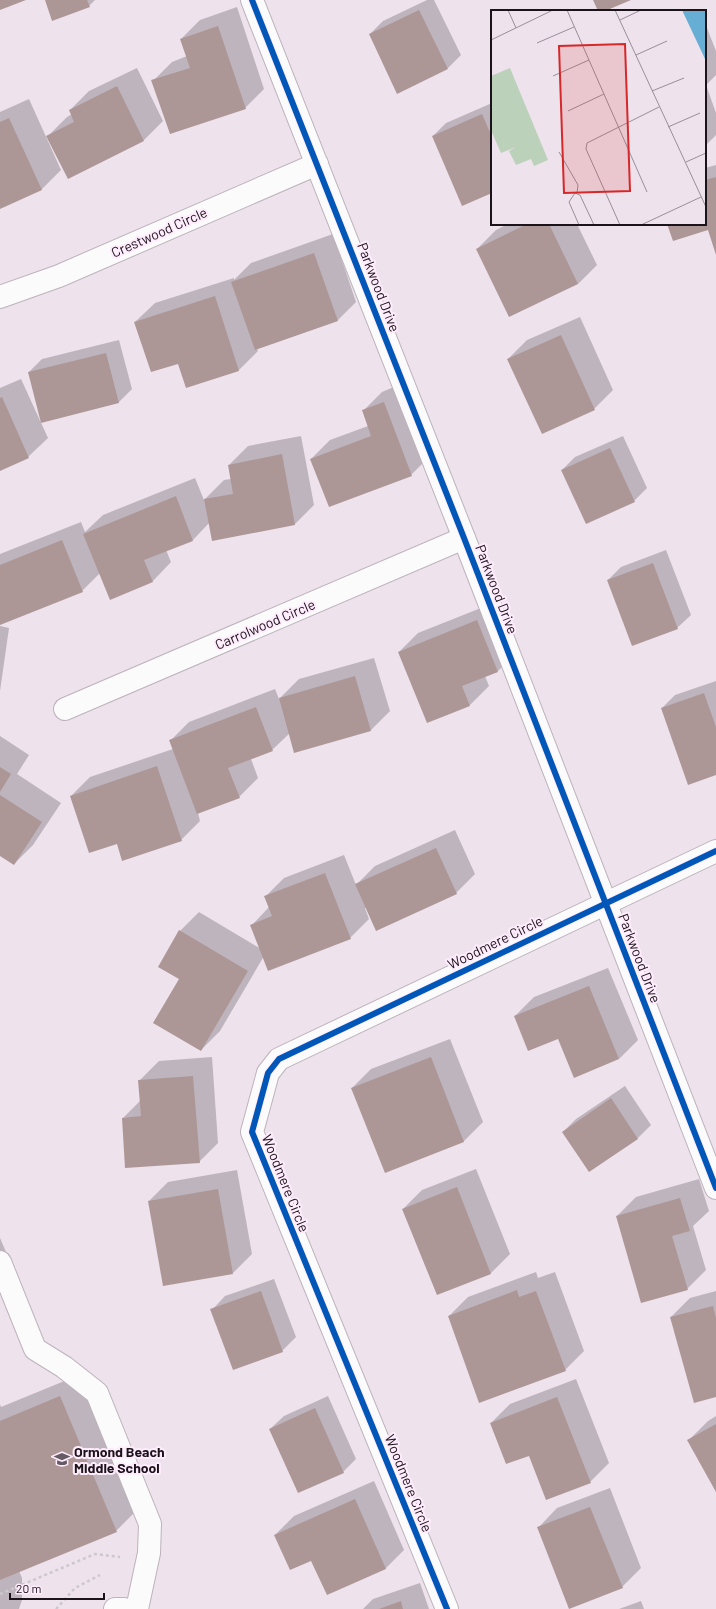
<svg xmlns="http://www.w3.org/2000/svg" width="716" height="1609" font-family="Barlow,sans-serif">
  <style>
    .shadow { fill: #0003 }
    .building { fill: #ad9796 }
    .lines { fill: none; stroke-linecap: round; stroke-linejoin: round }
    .minor-casing { stroke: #bcb3bb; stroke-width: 24 }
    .path { stroke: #ccc8cc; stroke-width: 2.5; stroke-dasharray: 3 3; stroke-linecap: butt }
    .minor { stroke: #fcfbfc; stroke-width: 22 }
    .cycleway-casing { stroke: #feecfc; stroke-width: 8 }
    .cycleway { stroke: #0057b8; stroke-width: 6 }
    .labels { text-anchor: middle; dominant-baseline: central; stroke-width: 4; stroke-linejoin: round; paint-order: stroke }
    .street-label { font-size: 14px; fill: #1b131a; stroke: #feecfc }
    .poi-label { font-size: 14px; font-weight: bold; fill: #1b131a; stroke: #feecfc; text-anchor: start }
    .inset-road { fill: none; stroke: #9a8f99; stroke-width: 1 }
    .view { fill: #d62828; fill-opacity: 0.15; stroke: #d62828; stroke-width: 2 }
    .inset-edge { fill: none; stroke: #1b131a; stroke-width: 2 }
  </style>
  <rect width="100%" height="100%" fill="#eee2ed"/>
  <!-- shadow -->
  <g class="shadow">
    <path d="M46,0H95L89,6Z"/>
    <path d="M427,0H434L461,55L448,68L370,34L383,21Z"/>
    <path d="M237,7L264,89L245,108L153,81L172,62L187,56L181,39L200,20Z"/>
    <path d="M707,28L716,51V75L706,85L716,113V135L705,146V29Z"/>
    <path d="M137,68L163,121L144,140L68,177L48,136L67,117L72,114L70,110L89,91Z"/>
    <path d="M29,99L61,170L42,189L0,208V112Z"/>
    <path d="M492,103V192L433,136L446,123Z"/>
    <path d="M716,165V253L708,229L668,224H705V168Z"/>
    <path d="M508,224H577L597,265L578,284L477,249L496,230Z"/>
    <path d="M333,234L356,302L337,321L257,349L258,351L239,370L179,363L135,322L155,303L234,278V280L251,263Z"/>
    <path d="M580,317L613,390L594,409L508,359L527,340Z"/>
    <path d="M119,340L132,389L118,403L29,372L42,359Z"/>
    <path d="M21,379L48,438L28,457L0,470V388Z"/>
    <path d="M403,383L430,456L411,475L311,459L330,440L368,426L363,411L382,392Z"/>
    <path d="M301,436L314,505L295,524L209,523L193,540L166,550L171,562L152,582L100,573L82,591L0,622V554L81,522L85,532L103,515L195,478L204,500L224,480L231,479L229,465L248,446Z"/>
    <path d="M623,436L647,488L634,501L562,470L575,457Z"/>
    <path d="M666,550L691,615L677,628L608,580L621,567Z"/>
    <path d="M496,602L517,652L498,671L485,676L489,686L470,705L428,722L399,652L418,633Z"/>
    <path d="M0,626L9,628L0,691Z"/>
    <path d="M374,658L390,711L371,730L290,733L272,750L251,759L258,778L239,797L198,813L200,821L181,840L117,843L71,796L90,777L173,749L170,741L189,722L275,689L279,699L299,679Z"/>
    <path d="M716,681V774L662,708L675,695Z"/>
    <path d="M0,736L29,755L17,774L61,803L33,845L14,864L0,855Z"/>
    <path d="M455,830L475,874L456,893L367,908H365L369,919L350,938L264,956L220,1031L201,1050L180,979V931L199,912L261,949L252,925L269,907L265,897L284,878L344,855L356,885L375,866Z"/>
    <path d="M608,968L638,1040L619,1059L558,1037L515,1016L534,997Z"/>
    <path d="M450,1039L483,1122L464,1141L385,1172L352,1088L371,1069Z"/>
    <path d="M212,1057L218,1143L199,1162L123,1118L141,1100L140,1080L159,1061Z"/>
    <path d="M625,1086L651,1125L638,1138L589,1171L563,1132L576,1119Z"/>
    <path d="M476,1169L510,1254L491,1273L437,1294L403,1209L422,1190Z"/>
    <path d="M237,1170L252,1254L233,1273L149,1201L168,1182Z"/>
    <path d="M699,1179L709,1211L693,1226L706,1270L687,1289L617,1216L636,1197Z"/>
    <path d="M0,1238L9,1259L0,1268Z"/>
    <path d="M536,1272L538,1278L555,1272L584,1351L565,1370L449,1316L468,1297Z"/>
    <path d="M274,1279L296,1337L282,1351L212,1310L225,1296Z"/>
    <path d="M716,1291V1396L671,1317L690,1298Z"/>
    <path d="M84,1373L140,1507L116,1531L19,1571L22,1578V1600L19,1609H0V1404L1,1407Z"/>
    <path d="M576,1379L609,1463L590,1482L529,1454L491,1423L510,1404Z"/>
    <path d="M328,1396L356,1459L343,1472L270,1429L284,1416Z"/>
    <path d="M716,1416V1490L689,1440L708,1421Z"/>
    <path d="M374,1481L404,1550L385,1569L312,1560L275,1535L294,1516Z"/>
    <path d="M610,1488L641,1568L622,1587L538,1528L557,1508Z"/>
    <path d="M420,1583L429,1609H363L373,1599Z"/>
    <path d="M641,1601L644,1609H619Z"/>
  </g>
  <!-- building -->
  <g class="building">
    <path d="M0,0H26L0,10Z"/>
    <path d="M45,0H87L90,7L52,21Z"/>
    <path d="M593,0H631L605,11H598Z"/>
    <path d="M419,10L448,69L397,94L369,34Z"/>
    <path d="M218,26L246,109L170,134L151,80L190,68L180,39Z"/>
    <path d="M117,86L144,141L68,179L46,136L74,122L69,110Z"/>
    <path d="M482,114L492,137V193L462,206L432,136Z"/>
    <path d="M9,118L42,190L0,209V122Z"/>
    <path d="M716,177V255L708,230L673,241L667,224H705V180Z"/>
    <path d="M527,224H549L578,284L509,317L476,249Z"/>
    <path d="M314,253L338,321L255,350L231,282Z"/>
    <path d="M215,296L239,371L186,388L178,364L151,372L134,322Z"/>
    <path d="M561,335L595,410L542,434L507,359Z"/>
    <path d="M106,353L119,403L41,423L28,372Z"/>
    <path d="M2,397L29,458L0,471V398Z"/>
    <path d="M384,402L412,476L329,507L310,459L371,436L362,410Z"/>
    <path d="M610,448L635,502L586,524L561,470Z"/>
    <path d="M282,454L295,525L212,541L204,499L233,494L228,465Z"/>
    <path d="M176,496L193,541L144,560L153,582L110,600L83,534Z"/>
    <path d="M62,540L83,592L0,625V565Z"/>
    <path d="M653,563L678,629L632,646L607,580Z"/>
    <path d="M477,620L498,672L462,686L470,706L427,723L398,652Z"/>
    <path d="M355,676L371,731L294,753L279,698Z"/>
    <path d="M704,693L716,727V775L688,785L661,708Z"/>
    <path d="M256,707L273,751L228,768L240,798L197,814L169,740Z"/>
    <path d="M157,766L182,841L122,861L117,844L89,853L70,796Z"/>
    <path d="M0,767L11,774L0,792Z"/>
    <path d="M0,795L42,822L14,865L0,856Z"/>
    <path d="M436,848L457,894L376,931L355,884Z"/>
    <path d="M325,873L351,939L268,971L250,925L272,916L264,896Z"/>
    <path d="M179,930L248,971L201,1051L153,1023L179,979L158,967Z"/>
    <path d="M589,986L619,1059L574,1078L558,1039L528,1051L514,1016Z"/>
    <path d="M431,1057L464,1142L385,1173L351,1088Z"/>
    <path d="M193,1076L200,1163L125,1168L122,1118L141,1116L138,1080Z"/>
    <path d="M611,1098L638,1139L589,1172L562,1132Z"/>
    <path d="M457,1187L491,1274L437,1295L402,1209Z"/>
    <path d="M218,1189L233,1274L163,1286L148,1201Z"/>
    <path d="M680,1198L690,1231L672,1236L688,1290L641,1303L616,1216Z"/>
    <path d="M517,1290L519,1297L536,1291L566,1371L479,1403L448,1316Z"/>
    <path d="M261,1291L283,1352L233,1370L210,1309Z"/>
    <path d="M713,1306L716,1318V1397L694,1403L670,1317Z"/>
    <path d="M60,1396L117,1532L0,1580V1421Z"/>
    <path d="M557,1397L591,1483L546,1500L529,1456L506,1464L490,1423Z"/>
    <path d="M315,1408L344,1473L298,1493L269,1429Z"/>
    <path d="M716,1424V1492L687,1440Z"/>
    <path d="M355,1499L386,1569L327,1595L311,1561L290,1570L274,1535Z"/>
    <path d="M590,1507L623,1588L569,1609L537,1527Z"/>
    <path d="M401,1601L403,1609H379Z"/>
  </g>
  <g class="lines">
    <defs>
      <g id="minor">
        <path d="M252,0L464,538L716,1188"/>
        <path d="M0,297L59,276L317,164"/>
        <path d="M65,709L464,538"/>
        <path d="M0,1262L35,1349L64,1367L97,1393L150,1524L149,1553L137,1609"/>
        <path d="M115,1609H124"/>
        <path d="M447,1609L252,1132L268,1073L279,1059L716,851"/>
      </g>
    </defs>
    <!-- minor casing -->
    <use href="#minor" class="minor-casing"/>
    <!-- path -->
    <g class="path">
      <path d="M0,1594L95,1554L120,1557"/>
      <path d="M56,1609L75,1588L100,1575"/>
    </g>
    <!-- minor -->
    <use href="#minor" class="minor"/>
    <defs>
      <g id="cycleway">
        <path d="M252,0L464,538L716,1188"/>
        <path d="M447,1609L252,1132L268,1073L279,1059L716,851"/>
      </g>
    </defs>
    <!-- cycleway casing -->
    <use href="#cycleway" class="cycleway-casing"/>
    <!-- cycleway -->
    <use href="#cycleway" class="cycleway"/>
  </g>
  <!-- icons -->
  <defs>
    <symbol id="school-bare" viewBox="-9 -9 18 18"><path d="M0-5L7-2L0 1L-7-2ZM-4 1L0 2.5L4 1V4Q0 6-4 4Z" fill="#655b64" stroke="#feecfc" stroke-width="2.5" paint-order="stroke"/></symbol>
  </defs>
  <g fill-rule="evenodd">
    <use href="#school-bare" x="51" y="1448" width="22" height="22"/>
  </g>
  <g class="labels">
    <!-- street labels -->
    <g class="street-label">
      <text transform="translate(159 232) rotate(-24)">Crestwood Circle</text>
      <text transform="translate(379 287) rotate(69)">Parkwood Drive</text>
      <text transform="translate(497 589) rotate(69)">Parkwood Drive</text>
      <text transform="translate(265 624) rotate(-23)">Carrolwood Circle</text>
      <text transform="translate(495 942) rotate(-26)">Woodmere Circle</text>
      <text transform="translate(640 958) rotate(69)">Parkwood Drive</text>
      <text transform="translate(286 1183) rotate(68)">Woodmere Circle</text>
      <text transform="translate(409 1483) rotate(68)">Woodmere Circle</text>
    </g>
    <!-- poi labels -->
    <g class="poi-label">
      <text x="74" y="1451">Ormond Beach<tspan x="74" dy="16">Middle School</tspan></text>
    </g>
  </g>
  <!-- overview -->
  <g transform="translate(491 10)">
    <rect width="215" height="215" fill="#eee2ed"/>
    <path d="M19,58L57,150L43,156L40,149L25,155L18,141L25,137L10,143L0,120V66Z" fill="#bbd1ba"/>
    <path d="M191,0H215V51Z" fill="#67aed5"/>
    <path class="inset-road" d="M17,0L25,18M76,0L156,182M124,0L215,197M129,10L150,0M0,30L62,0M46,33L83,17M145,45L176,31M62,66L98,50M161,81L193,68M77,101L113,84M177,117L209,103M68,142L87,175L86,183M195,152L215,143M88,215L78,192L84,183L89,185L103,215M129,215L95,139L96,133L168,97M150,215L210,187"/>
    <path class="view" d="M134,34L139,181L73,183L68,36Z"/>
    <rect width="215" height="215" class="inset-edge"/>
  </g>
  <!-- scale -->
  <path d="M10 1593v6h94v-6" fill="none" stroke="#1b131a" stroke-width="2"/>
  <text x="16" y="1593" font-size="12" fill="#1b131a" stroke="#feecfc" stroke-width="3" paint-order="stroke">20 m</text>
</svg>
